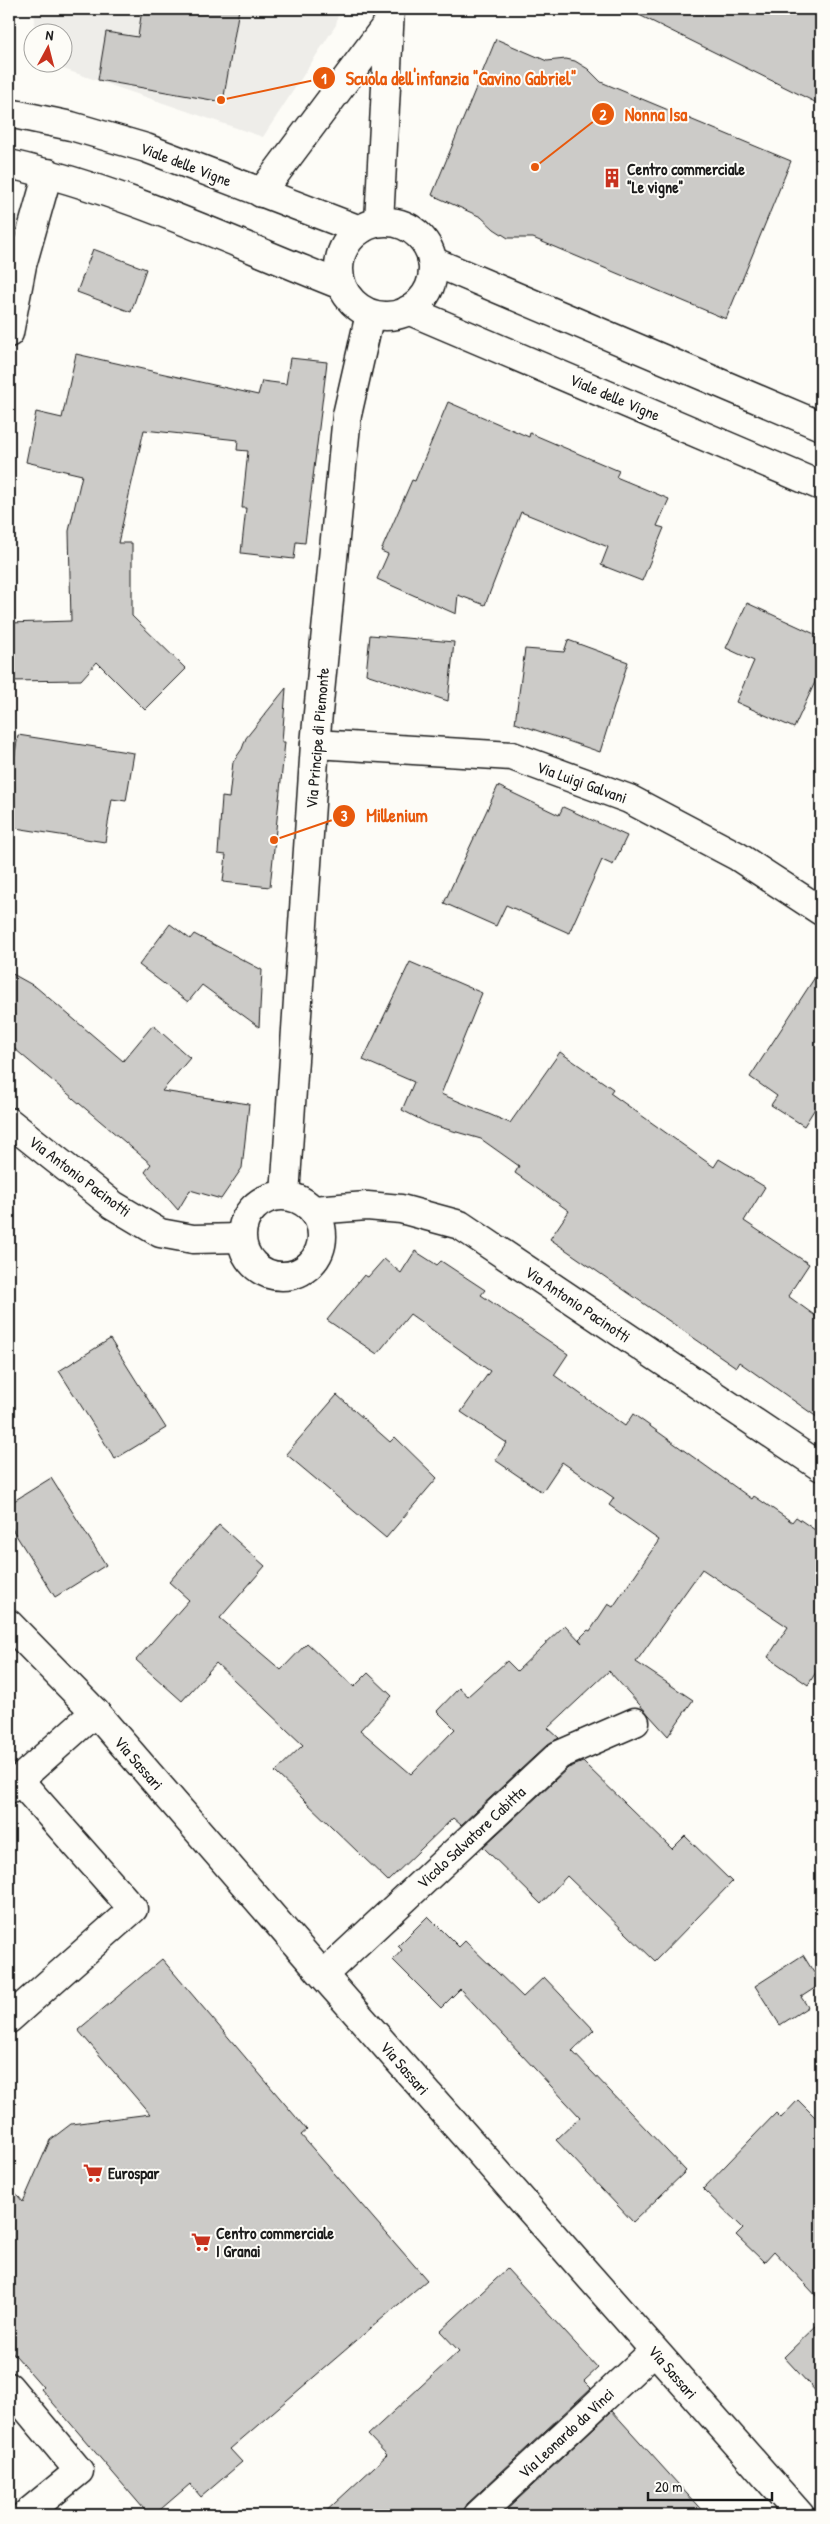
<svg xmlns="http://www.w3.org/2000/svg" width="830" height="2524" font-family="'Patrick Hand',sans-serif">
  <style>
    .built { fill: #eeede9 }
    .building { fill: #cccbc8; stroke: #1c1c1c }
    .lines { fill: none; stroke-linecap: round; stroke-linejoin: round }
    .minor-casing { stroke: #1c1c1c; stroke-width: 31 }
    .minor { stroke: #fdfcf7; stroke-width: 28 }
    .labels { text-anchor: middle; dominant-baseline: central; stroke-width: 4; stroke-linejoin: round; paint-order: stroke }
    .street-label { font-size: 16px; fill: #1c1c1c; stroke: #fdfcf7 }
    .poi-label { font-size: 16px; font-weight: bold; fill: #1c1c1c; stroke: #fdfcf7; text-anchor: start }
    .leader { fill: none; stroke: #e8590c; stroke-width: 2 }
    .callout-dot { fill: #e8590c; stroke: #fdfcf7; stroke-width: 2 }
    .mark-label { font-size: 15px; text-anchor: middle; font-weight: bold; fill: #fff }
    .callout-label { font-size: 18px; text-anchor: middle; font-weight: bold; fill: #e8590c; stroke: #fdfcf7; stroke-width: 4; stroke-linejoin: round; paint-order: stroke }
  </style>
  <rect width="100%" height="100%" fill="#fdfcf7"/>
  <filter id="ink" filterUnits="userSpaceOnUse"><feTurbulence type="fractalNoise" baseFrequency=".02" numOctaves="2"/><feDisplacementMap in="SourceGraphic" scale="10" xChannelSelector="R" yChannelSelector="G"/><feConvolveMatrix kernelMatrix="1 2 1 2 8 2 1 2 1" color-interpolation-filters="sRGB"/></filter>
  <g filter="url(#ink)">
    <!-- built -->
    <path class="built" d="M35,9H339L336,25L263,137L46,63L62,62V32H34Z"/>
    <!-- building -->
    <g class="building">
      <path d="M142,9H239L223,102L98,80L106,32L138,37Z"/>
      <path d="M627,9H821V105Z"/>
      <path d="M496,39L547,61L566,59L575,61L588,69L601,82L791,161L726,319L533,238H508L494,229L481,217L432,195Z"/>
      <path d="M93,249L146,269L131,312L77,292Z"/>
      <path d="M76,354L258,395L262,381L286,384L290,358L327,362L305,543L296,542L294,559L241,553L246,508H242L248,451L237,450L238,440L144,430L118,543H132V616L186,669L145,710L97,662L81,680L9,681V623L71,621L69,531L82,475L26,462L36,412L62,418Z"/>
      <path d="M448,402L529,437L530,433L619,471L616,477L669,499L657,526L664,528L642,581L601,565L608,547L521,512L485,605L458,595L456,614L377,579L388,554L381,551L412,480L415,481Z"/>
      <path d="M747,603L821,637V669L794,728L736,702L754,661L726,648Z"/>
      <path d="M370,635L454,642L448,701L366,674Z"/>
      <path d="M568,640L628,662L600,752L515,723L525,649L564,652Z"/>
      <path d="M286,688L282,742H285L270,887L223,882L226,855L218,854L222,797L229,798L233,762L242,749L246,738Z"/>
      <path d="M18,735L134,753L126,801L112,799L105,842L9,827V777L11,778Z"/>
      <path d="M498,786L559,815L563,807L627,836L613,865L602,860L569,933L506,905L496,926L444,903Z"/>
      <path d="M170,924L190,939L194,934L262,970L259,1027L202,985L188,1002L139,965Z"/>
      <path d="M410,962L482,993L441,1094L510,1123L560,1052L613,1089L610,1093L714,1167L719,1159L765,1187L744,1221L809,1264L788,1296L821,1320V1420L739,1362L736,1367L550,1239L569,1211L515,1173L519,1166L481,1139L429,1124L402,1110L414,1082L363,1060Z"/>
      <path d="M821,968V1099L804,1126L771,1105L777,1096L750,1077Z"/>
      <path d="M9,972L36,987L123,1061L153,1025L190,1058L162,1091L249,1104L242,1168L221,1199L190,1190L178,1210L145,1172L151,1164L9,1044Z"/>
      <path d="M415,1251L437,1265L441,1261L485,1290L481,1295L568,1354L554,1375L625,1426L633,1414L752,1499L754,1496L792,1522L796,1517L821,1534V1664L808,1685L768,1657L788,1627L702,1569L636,1662L693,1700L668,1736L609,1671L548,1728L559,1738L548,1744L461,1825L453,1818L388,1881L275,1772L303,1745L216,1663L182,1701L136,1660L189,1600L169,1582L219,1525L265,1566L220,1618L281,1670L307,1643L354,1687L368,1673L392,1696L360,1730L411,1774L455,1729L437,1711L459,1688L468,1696L507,1661L517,1671L565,1625L582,1643L579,1639L588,1630L590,1631L608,1604L613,1607L659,1540L609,1505L614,1498L562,1462L542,1492L495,1460L507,1443L461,1412L490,1371L410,1314L377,1354L327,1320L364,1275L368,1277L384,1259L401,1273Z"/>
      <path d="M110,1339L166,1428L115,1459L59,1371Z"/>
      <path d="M337,1395L390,1442L395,1437L437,1478L386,1538L286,1454Z"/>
      <path d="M51,1478L106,1565L55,1597L9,1524V1504Z"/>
      <path d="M583,1762L672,1849L685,1836L732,1882L655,1961L567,1876L541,1904L483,1847L568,1768Z"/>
      <path d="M428,1916L459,1947L465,1941L523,1997L544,1977L594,2030L572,2051L686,2171L633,2222L556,2140L580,2117L460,1989L441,2008L393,1960L402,1950L398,1946Z"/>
      <path d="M803,1955L821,1984L801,1997L808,2007L780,2025L755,1986Z"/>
      <path d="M162,1959L307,2130L301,2135L427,2280L230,2449L242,2462L201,2497L190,2484L154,2515H149L41,2389L43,2387L9,2348V2185L23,2202L50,2140L71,2124L150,2114L78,2030Z"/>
      <path d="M798,2100L821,2123V2301L774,2251L764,2262L736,2235L743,2228L703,2189L776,2113L781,2118Z"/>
      <path d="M507,2269L598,2368L584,2381L591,2388L467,2504L463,2515H322L387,2455L368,2435L459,2351L440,2331Z"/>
      <path d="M821,2321V2397L784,2357Z"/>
      <path d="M612,2411L706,2515H501Z"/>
    </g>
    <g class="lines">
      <defs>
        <g id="minor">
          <path d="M9,113L71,126L146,148L360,230"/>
          <path d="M9,164C123,190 232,242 341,285"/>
          <path d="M261,193L388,23"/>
          <path d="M379,222L390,9"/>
          <circle cx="386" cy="269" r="47"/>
          <path d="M432,261L821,426"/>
          <path d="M408,310L821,486"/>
          <path d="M9,333L22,265L48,173"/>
          <path d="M315,744L512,756L629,799L737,856L821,911"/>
          <path d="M9,1122L113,1205L160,1233L193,1239L241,1238"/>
          <path d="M285,1195L315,744L347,415L370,314"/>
          <circle cx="282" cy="1236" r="40"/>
          <path d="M313,1210L367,1206L401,1209L460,1225L821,1467"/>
          <path d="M9,1624L95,1712L323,1975L800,2515"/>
          <path d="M9,1789L95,1712"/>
          <path d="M323,1975L559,1755L635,1722"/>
          <path d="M9,2019L133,1909L19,1780"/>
          <path d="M9,2387L79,2471L25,2515"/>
          <path d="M478,2515L654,2351"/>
        </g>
      </defs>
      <!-- minor casing -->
      <use href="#minor" class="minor-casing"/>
      <!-- minor -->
      <use href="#minor" class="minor"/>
    </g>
  </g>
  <!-- icons -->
  <defs>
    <symbol id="building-bare" viewBox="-9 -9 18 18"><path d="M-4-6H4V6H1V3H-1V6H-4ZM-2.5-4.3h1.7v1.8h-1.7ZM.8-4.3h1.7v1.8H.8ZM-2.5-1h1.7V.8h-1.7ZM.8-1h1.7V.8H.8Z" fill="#c8321e" stroke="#fdfcf7" stroke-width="2.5" paint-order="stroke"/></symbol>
    <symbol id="supermarket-bare" viewBox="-9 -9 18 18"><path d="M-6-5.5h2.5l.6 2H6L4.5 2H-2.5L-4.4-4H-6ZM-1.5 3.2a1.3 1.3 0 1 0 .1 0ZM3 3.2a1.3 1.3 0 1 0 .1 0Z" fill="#c8321e" stroke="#fdfcf7" stroke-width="2.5" paint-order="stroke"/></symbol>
  </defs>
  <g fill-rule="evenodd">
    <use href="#building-bare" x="598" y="164" width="28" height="28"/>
    <use href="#supermarket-bare" x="79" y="2159" width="28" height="28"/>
    <use href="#supermarket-bare" x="187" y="2228" width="28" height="28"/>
  </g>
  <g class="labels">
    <!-- street labels -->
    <g class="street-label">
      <text transform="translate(186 164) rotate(21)">Viale delle Vigne</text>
      <text transform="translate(615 397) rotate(23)">Viale delle Vigne</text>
      <text transform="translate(317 738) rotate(-85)">Via Principe di Piemonte</text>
      <text transform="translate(582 782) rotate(20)">Via Luigi Galvani</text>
      <text transform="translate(80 1176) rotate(37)">Via Antonio Pacinotti</text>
      <text transform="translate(578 1304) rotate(34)">Via Antonio Pacinotti</text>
      <text transform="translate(139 1763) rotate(49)">Via Sassari</text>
      <text transform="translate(471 1837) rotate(-43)">Vicolo Salvatore Cabitta</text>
      <text transform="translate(405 2068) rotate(49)">Via Sassari</text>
      <text transform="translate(673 2372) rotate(49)">Via Sassari</text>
      <text transform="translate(566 2433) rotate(-43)">Via Leonardo da Vinci</text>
    </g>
    <!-- poi labels -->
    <g class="poi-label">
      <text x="627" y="169">Centro commerciale<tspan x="627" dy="18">"Le vigne"</tspan></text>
      <text x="108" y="2173">Eurospar</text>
      <text x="216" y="2233">Centro commerciale<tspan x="216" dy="18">I Granai</tspan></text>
    </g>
  </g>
  <!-- callouts -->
  <path class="leader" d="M221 100L324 78M535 167L603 114M274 840L344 816"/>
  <g class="callout-dot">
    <circle cx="221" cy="100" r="5"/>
    <circle cx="535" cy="167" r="5"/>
    <circle cx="274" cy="840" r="5"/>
    <circle cx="324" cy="78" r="12"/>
    <circle cx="603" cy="114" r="12"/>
    <circle cx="344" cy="816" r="12"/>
  </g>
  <g class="mark-label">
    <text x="324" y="84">1</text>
    <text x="603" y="120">2</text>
    <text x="344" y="821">3</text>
  </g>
  <g class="callout-label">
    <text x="461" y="85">Scuola dell'infanzia "Gavino Gabriel"</text>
    <text x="656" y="121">Nonna Isa</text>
    <text x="397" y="822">Millenium</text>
  </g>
  <!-- margin -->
  <rect width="830" height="2524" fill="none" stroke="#fdfcf7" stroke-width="30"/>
  <rect x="15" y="15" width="800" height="2494" fill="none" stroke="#1c1c1c" stroke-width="2" filter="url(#ink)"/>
  <!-- north arrow -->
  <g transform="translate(48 48) rotate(7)"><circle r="24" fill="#fdfcf7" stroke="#a3a29f"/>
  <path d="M0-4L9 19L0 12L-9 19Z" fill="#c8321e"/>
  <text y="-8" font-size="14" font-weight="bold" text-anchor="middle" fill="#1c1c1c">N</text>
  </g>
  <!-- scale -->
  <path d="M648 2492v8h124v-8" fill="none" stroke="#1c1c1c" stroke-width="2.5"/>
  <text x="655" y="2492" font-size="15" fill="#1c1c1c" stroke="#fdfcf7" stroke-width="4" paint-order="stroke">20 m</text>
</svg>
